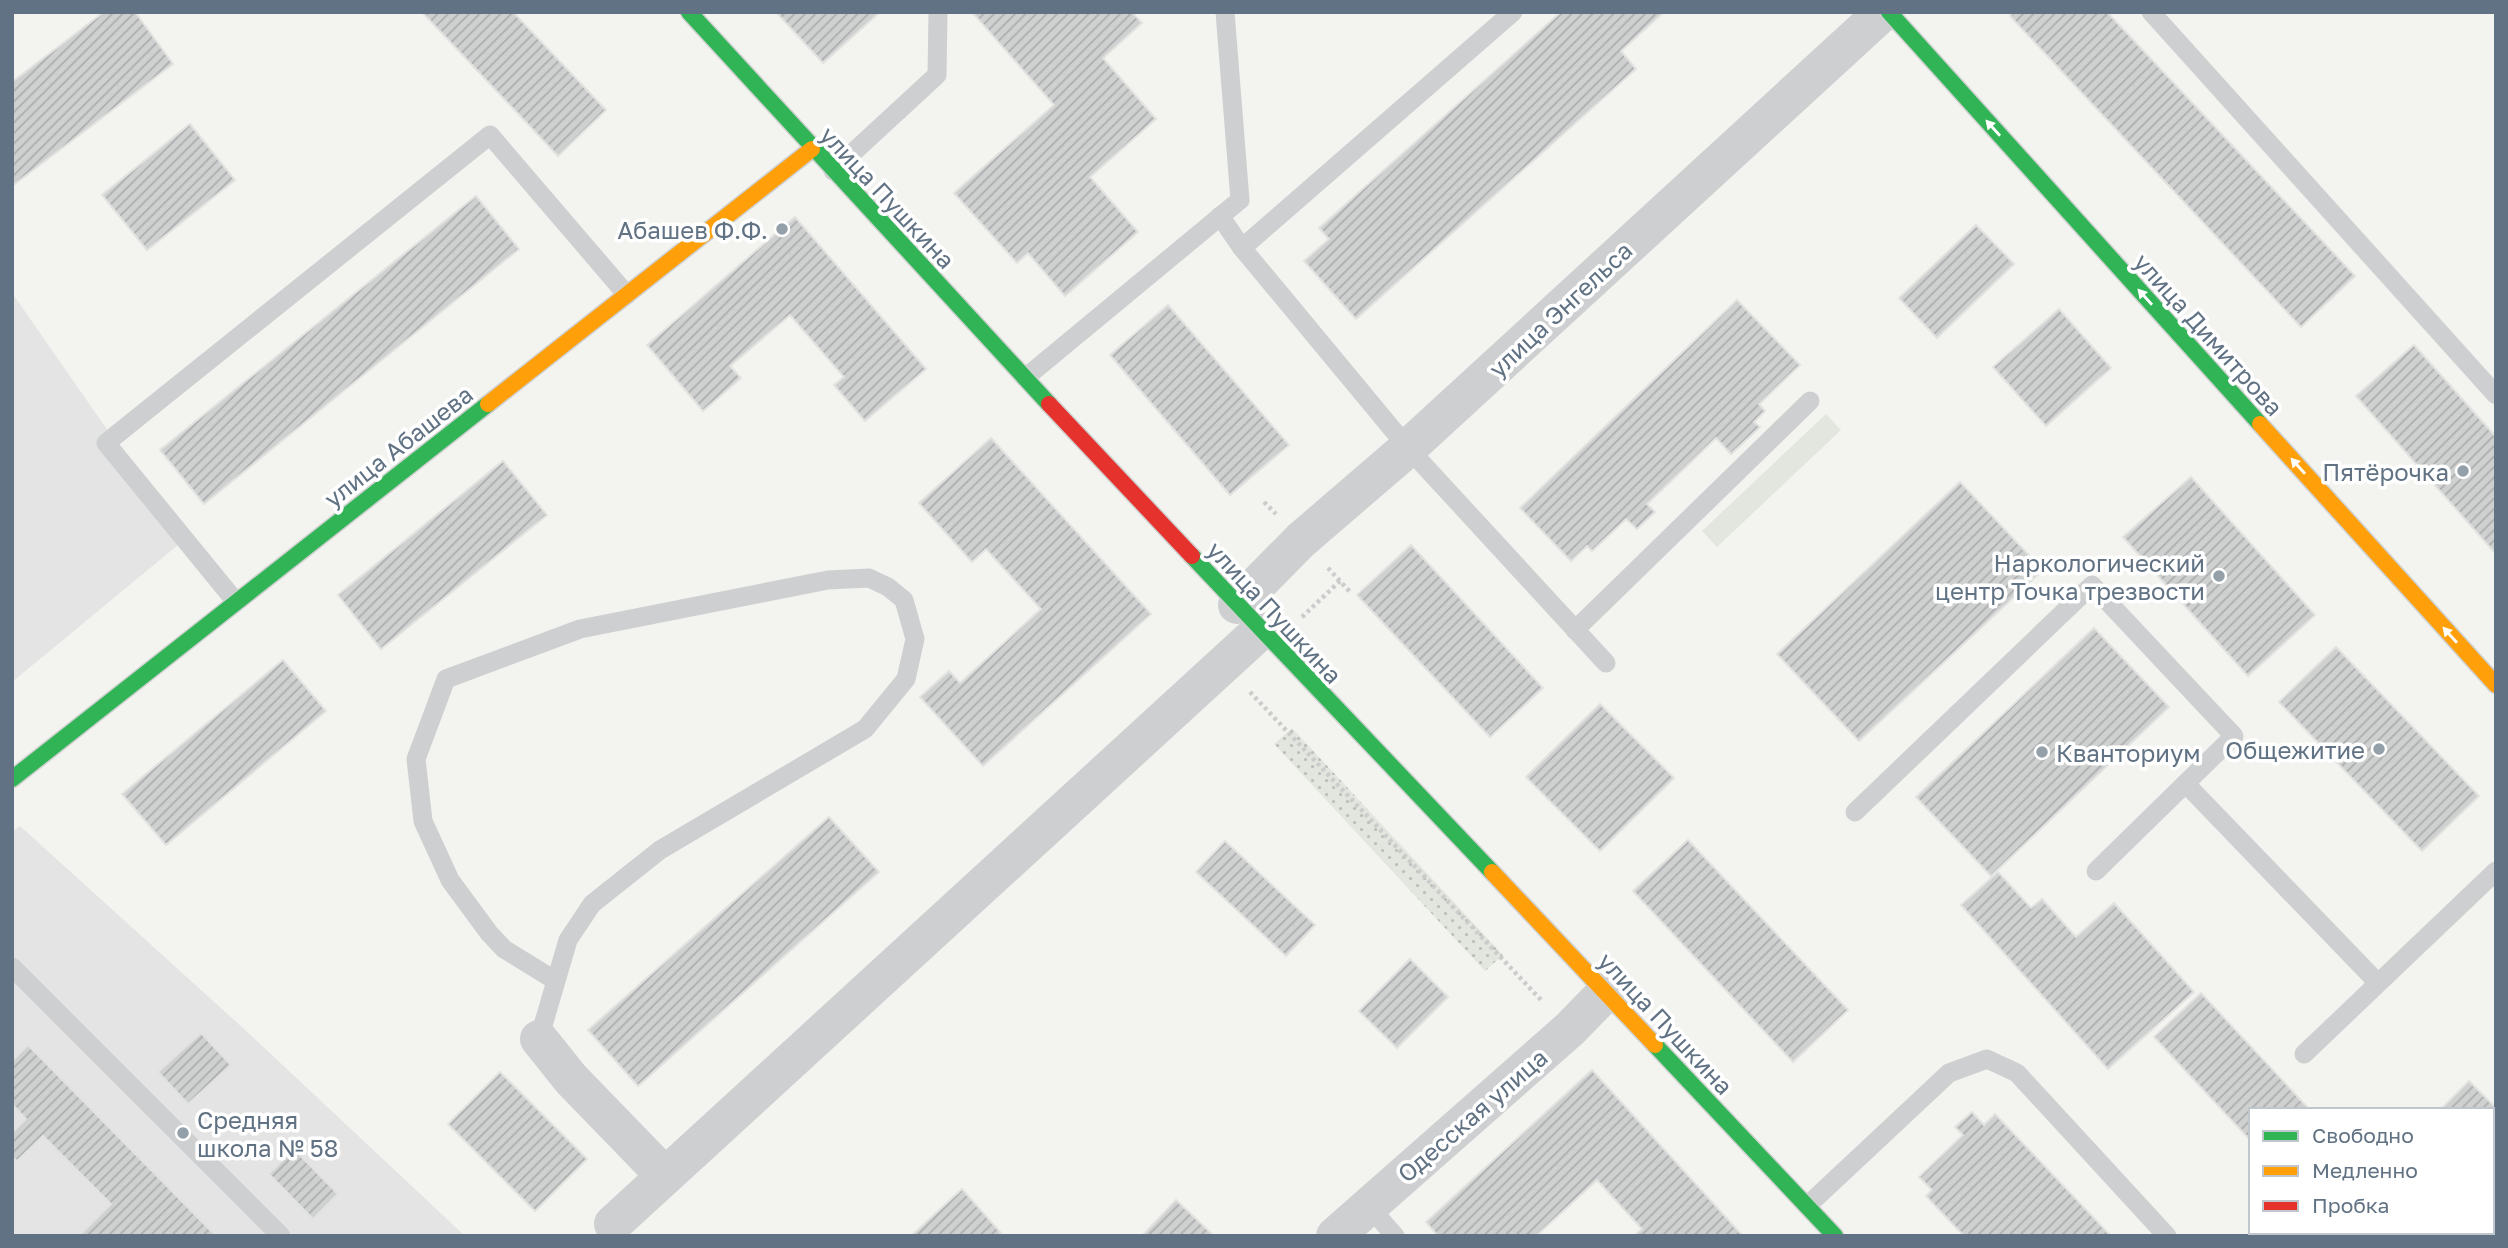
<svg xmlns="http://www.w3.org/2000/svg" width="2508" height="1248" font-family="'Golos Text',sans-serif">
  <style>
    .built { fill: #e3e4e3 }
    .grass { fill: url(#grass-dots) }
    .park { fill: #e2e6de }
    .building { fill: url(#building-hatch); stroke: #e2e2e0; stroke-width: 2 }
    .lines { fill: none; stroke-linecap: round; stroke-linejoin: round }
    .fast-casing { stroke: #ced0d0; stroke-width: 19 }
    .slow-casing { stroke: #ced0d0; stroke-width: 19 }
    .jam-casing { stroke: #ced0d0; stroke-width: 19 }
    .path { stroke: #ccc; stroke-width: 4.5; stroke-dasharray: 3.5 3.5; stroke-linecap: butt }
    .lane { stroke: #cecfd0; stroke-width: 19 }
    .street { stroke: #cecfd0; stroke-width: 38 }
    .fast { stroke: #30b455; stroke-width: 16 }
    .slow { stroke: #ff9f0a; stroke-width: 16 }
    .jam { stroke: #e5322d; stroke-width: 16 }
    .oneway { fill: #fff }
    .poi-dot { fill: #939fa9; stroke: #fff; stroke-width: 2.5 }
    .labels { text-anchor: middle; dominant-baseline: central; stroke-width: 7; stroke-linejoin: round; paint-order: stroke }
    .street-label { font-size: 24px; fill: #607283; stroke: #fff }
    .poi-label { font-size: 24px; fill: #607283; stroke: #fff; text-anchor: end }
  </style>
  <defs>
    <pattern id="grass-dots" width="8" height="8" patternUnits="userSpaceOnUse" patternTransform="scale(1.75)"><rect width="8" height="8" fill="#e2e6de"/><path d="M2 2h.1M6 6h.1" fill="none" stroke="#bbbfb9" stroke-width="1.8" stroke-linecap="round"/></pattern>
    <pattern id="building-hatch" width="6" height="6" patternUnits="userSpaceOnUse" patternTransform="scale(1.75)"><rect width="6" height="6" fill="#cfd0d0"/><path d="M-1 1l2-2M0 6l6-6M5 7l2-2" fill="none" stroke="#abadae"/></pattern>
  </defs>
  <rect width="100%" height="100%" fill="#f3f3f0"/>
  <!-- built -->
  <g class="built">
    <path d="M12,293L184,540L12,682Z"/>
    <path d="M20,826L244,1029L465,1236H12V832Z"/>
  </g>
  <!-- grass -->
  <path class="grass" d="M1292,728L1503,955L1485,971L1274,744Z"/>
  <!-- park -->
  <path class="park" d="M1826,414L1841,430L1717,547L1702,531Z"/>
  <!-- building -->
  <g class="building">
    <path d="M104,12H135L173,64L12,186V82Z"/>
    <path d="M422,12H513L606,110L558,156Z"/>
    <path d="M776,12H880L823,63Z"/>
    <path d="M972,12H1132L1142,23L1103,58L1156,119L1090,177L1138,232L1065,296L1028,253L1017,263L954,193L1054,105Z"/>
    <path d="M1561,12H1664L1621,51L1636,69L1356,319L1304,261L1329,239L1319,228Z"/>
    <path d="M2013,12H2107L2355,276L2301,327L2010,16Z"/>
    <path d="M190,124L235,180L147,250L102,195Z"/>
    <path d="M476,196L519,249L204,504L160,450Z"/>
    <path d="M795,217L926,369L865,421L834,385L844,377L790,315L730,366L741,378L703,411L647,345Z"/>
    <path d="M1976,225L2014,264L1937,338L1899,298Z"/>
    <path d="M1737,300L1800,365L1759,404L1765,411L1754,422L1760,427L1731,454L1716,438L1647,504L1655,512L1637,529L1626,519L1592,551L1587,546L1571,561L1520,508Z"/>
    <path d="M1168,305L1289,445L1230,495L1110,355Z"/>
    <path d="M2059,309L2111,368L2046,426L1993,367Z"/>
    <path d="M2414,345L2496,437V554L2356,396Z"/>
    <path d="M991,438L1151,614L983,766L920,697L949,671L960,683L1041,609L986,549L972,562L919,503Z"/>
    <path d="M503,461L547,515L381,649L338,595Z"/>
    <path d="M2191,477L2315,615L2248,676L2123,537Z"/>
    <path d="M1960,482L2043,570L1859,741L1777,654Z"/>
    <path d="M1411,545L1543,688L1490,737L1357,595Z"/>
    <path d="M2094,628L2169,707L1991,876L1916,797Z"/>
    <path d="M2336,647L2479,796L2422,851L2279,702Z"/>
    <path d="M283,660L326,711L166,845L122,794Z"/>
    <path d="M1600,704L1674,778L1600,851L1526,777Z"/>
    <path d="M829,817L879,872L638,1086L588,1030Z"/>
    <path d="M1688,840L1848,1010L1793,1062L1633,891Z"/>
    <path d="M1225,841L1315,925L1286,956L1196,872Z"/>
    <path d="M1998,872L2031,908L2042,899L2076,937L2114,903L2194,992L2108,1069L1961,905Z"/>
    <path d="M1410,959L1448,997L1397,1048L1359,1011Z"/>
    <path d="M2201,993L2310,1110H2251V1141L2154,1037Z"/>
    <path d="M201,1033L231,1065L188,1104L158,1072Z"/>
    <path d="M28,1045L216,1236H79L111,1204L43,1136L17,1161L12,1157V1133L26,1119L12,1104V1061Z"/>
    <path d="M1592,1070L1743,1236H1634L1642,1229L1597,1180L1536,1236H1438L1426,1222Z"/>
    <path d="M500,1072L587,1159L535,1211L448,1124Z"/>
    <path d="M2469,1081L2496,1108V1236H2458L2455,1232H2492V1110H2440Z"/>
    <path d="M1972,1112L1984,1125L1995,1114L2111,1236H1964L1926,1196L1932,1190L1919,1177L1963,1135L1955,1127Z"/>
    <path d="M294,1149L338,1194L313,1219L269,1174Z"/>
    <path d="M962,1189L1001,1233L997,1236H911Z"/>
    <path d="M1176,1200L1212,1234L1210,1236H1142Z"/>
  </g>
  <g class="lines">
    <defs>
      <g id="fast">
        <path d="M689,12L1049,404"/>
        <path d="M1889,12L2260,424"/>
        <path d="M1192,556L1492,872"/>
        <path d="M12,779L488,404"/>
        <path d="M1655,1045L1835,1236"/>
      </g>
      <g id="slow">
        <path d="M488,404L812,149"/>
        <path d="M2260,424L2496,685"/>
        <path d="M1492,872L1655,1045"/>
      </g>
      <path id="jam" d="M1049,404L1192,556"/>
    </defs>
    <!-- fast casing -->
    <use href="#fast" class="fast-casing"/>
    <!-- slow casing -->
    <use href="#slow" class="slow-casing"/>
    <!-- jam casing -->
    <use href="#jam" class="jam-casing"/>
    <!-- path -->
    <g class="path">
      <path d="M1264,502L1276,514"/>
      <path d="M1328,568L1351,593"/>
      <path d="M1302,617L1340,581"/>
      <path d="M1250,692L1542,1001"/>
    </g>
    <!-- lane -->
    <g class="lane">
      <path d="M2151,12L2496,395"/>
      <path d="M833,171L937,75L938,12"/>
      <path d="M1220,216L1242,248L1408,448L1606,663"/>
      <path d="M1242,248L1513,12"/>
      <path d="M1025,378L1240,200L1225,12"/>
      <path d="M236,602L106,443L490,135L627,295"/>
      <path d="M1575,630L1810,401"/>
      <path d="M2186,784L2378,983"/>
      <path d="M1855,812L2092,585L2234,736L2096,871"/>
      <path d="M12,967L281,1236"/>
      <path d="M539,1039L568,940L592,904L660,850L865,729L906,679L915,639L904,600L888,587L869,578L828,580L580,629L446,679L416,759L423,821L450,880L489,933L504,949L556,981"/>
      <path d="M2304,1054L2496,871"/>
      <path d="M1807,1206L1949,1073L1987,1059L2017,1073L2167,1236"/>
      <path d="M1381,1220L1395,1236"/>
      <path d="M2316,1236L2319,1232"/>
    </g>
    <!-- street -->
    <g class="street">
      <path d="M1237,605L1301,540L1408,448L1883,12"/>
      <path d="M539,1039L571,1079L665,1176"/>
      <path d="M613,1224L1260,631"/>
      <path d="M1335,1236L1570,1029L1606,992"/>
    </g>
    <!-- fast -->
    <use href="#fast" class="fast"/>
    <!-- slow -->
    <use href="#slow" class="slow"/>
    <!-- jam -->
    <use href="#jam" class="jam"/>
  </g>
  <!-- one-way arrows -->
  <defs><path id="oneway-solid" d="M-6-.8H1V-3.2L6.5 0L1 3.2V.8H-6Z" transform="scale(1.75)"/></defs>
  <g class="oneway">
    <use href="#oneway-solid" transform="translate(1993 128) rotate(-132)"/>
    <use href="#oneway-solid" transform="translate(2145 297) rotate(-132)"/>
    <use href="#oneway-solid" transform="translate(2298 466) rotate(-132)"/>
    <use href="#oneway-solid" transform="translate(2450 635) rotate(-132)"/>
  </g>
  <!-- markers -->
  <g class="poi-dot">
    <circle cx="782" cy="229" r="7"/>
    <circle cx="2463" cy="471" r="7"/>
    <circle cx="2219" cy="576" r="7"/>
    <circle cx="2379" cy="749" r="7"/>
    <circle cx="2042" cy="752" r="7"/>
    <circle cx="183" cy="1133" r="7"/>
  </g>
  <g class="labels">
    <!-- street labels -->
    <g class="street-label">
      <text transform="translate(888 197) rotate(47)">улица Пушкина</text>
      <text transform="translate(1560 309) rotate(-43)">улица Энгельса</text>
      <text transform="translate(2209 334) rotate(48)">улица Димитрова</text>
      <text transform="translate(398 446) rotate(-38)">улица Абашева</text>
      <text transform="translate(1275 612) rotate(47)">улица Пушкина</text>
      <text transform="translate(1666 1023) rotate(47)">улица Пушкина</text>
      <text transform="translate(1472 1115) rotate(-41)">Одесская улица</text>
    </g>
    <!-- poi labels -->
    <g class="poi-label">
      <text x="768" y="229">Абашев Ф.Ф.</text>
      <text x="2449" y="471">Пятёрочка</text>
      <text x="2205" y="562">Наркологический<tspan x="2205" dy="28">центр Точка трезвости</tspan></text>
      <text x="2365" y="749">Общежитие</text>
      <text x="2056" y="752" text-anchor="start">Кванториум</text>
      <text x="197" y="1119" text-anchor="start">Средняя<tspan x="197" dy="28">школа № 58</tspan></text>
    </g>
  </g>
  <!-- border -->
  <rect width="2508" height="1248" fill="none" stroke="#607283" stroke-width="28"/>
  <!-- legend -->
  <rect x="2249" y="1108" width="245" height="126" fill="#ffffff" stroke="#bfc7cd" stroke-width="2"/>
  <rect x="2263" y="1131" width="35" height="10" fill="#30b455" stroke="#bfc7cd" stroke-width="2"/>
  <text x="2312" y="1143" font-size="21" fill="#607283">Свободно</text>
  <rect x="2263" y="1166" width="35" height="10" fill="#ff9f0a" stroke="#bfc7cd" stroke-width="2"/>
  <text x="2312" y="1178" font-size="21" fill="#607283">Медленно</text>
  <rect x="2263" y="1201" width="35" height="10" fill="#e5322d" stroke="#bfc7cd" stroke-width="2"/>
  <text x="2312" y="1213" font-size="21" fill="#607283">Пробка</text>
</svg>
